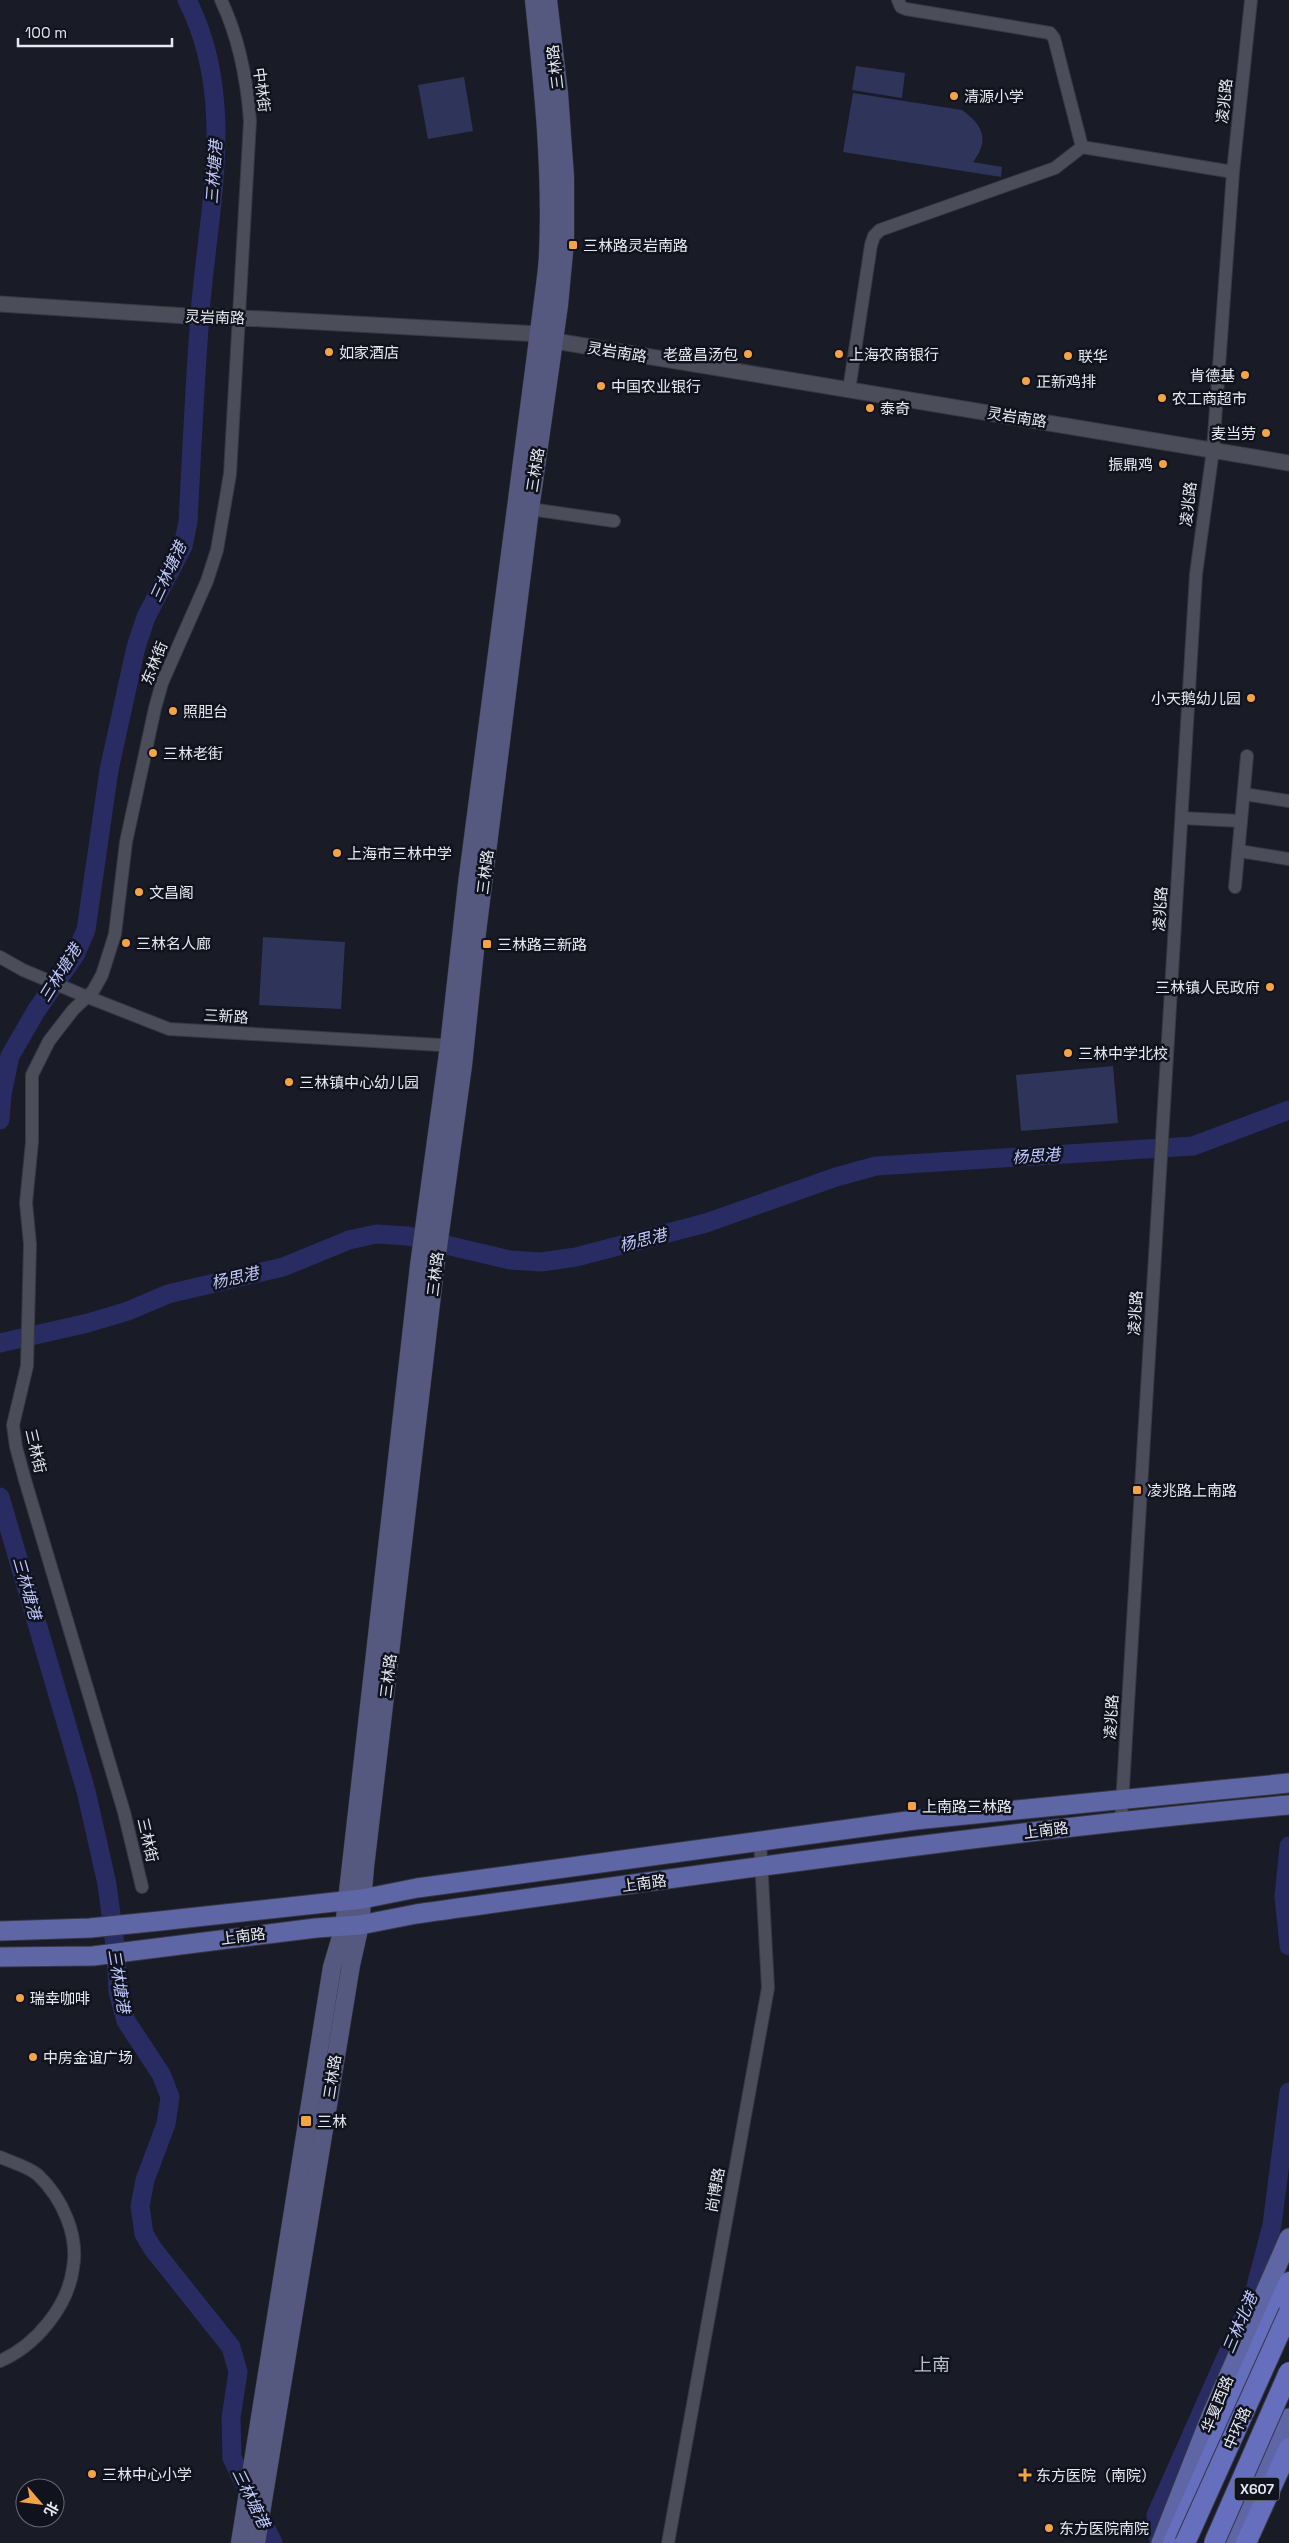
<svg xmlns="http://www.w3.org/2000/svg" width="1289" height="2543" font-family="'Space Grotesk','Noto Sans SC',sans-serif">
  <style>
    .green { fill: #2f345b }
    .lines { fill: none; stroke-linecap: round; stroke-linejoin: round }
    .river { stroke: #282c63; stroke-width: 19 }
    .minor-casing { stroke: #373842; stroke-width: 14 }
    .tertiary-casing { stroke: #373842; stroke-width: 17 }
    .secondary-casing { stroke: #373842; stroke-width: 19 }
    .primary-casing { stroke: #373842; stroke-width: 21 }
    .trunk-casing { stroke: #373842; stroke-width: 22 }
    .minor { stroke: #4b4d5b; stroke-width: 12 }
    .tertiary { stroke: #4b4d5b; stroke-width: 15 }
    .secondary { stroke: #555980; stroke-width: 18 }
    .primary { stroke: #5f66a5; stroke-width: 19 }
    .trunk { stroke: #666ebe; stroke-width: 20 }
    .tertiary-bridge-casing { stroke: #373842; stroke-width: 17; stroke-linecap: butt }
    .trunk-bridge-casing { stroke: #373842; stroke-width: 22; stroke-linecap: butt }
    .tertiary-bridge { stroke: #4b4d5b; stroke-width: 15 }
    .trunk-bridge { stroke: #666ebe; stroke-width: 20 }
    .poi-dot { fill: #f5a345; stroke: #10121d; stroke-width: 2 }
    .labels { text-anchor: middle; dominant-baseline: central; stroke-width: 5; stroke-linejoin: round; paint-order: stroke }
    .shield { fill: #10121d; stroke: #a6a8b2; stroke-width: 1 }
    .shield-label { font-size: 14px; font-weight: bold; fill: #e7e9f2 }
    .street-label { font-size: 15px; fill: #e7e9f2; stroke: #10121d }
    .poi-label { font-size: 15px; fill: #e7e9f2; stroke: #10121d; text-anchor: start }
    .water-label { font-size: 16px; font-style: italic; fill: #bec8fd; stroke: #10121d }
    .quarter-label { font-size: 18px; fill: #bbbece; stroke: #10121d }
  </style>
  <rect width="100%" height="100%" fill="#191b27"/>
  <!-- green -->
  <g class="green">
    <path d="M856,66L905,73L902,98L852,90Z"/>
    <path d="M464,77L473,131L428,139L418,85Z"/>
    <path d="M853,93L962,110C983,125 990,140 973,162L1002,167L1001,177L843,152Z"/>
    <path d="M263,937L345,942L341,1009L259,1005Z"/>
    <path d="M1113,1066L1118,1123L1021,1131L1016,1075Z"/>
  </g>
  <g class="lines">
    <!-- river -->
    <g class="river">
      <path d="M0,1120L2,1094L10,1056L36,1011L75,955L86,930L109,770L136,647L146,617L183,546L188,522C192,448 195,375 201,302C210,200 236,96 187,0"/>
      <path d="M0,1343L88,1323L128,1311L168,1294L283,1267L349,1240L376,1234L408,1236L510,1260L541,1262L576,1257L706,1223L836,1177L876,1166L1193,1146L1289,1110"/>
      <path d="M0,1497L86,1791L107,1884L116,1953L118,1992L126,2021L161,2074L170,2097L166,2124L145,2180L140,2206L144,2234L153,2249L231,2347L238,2372L231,2418L232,2458L273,2543"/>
      <path d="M1289,1846L1284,1897L1289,1946"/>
      <path d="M1159,2543L1156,2515L1254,2294L1272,2225L1289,2092"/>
    </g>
    <defs>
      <g id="minor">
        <path d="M898,0L901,7L906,9L1050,33L1054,38L1082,147L1233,172"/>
        <path d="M849,390L871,245L874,236L880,230L1055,168L1082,147"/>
        <path d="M530,509L614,521"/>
        <path d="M1244,794L1289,801"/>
        <path d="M1182,818L1241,821"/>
        <path d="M1239,851L1289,859"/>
        <path d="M1235,887L1247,756"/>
        <path d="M0,957L23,970L80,994L169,1029L457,1046"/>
        <path d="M1121,1821L1196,574L1213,450L1233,172L1251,0"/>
        <path d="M142,1887L124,1812L25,1480L16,1447L13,1425L27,1366L30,1244L26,1203L32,1142V1075L49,1041L73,1010L93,991L102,975L115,934L126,842L155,708L162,683L207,581L217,550L230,474L250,121C247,79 239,38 221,0"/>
        <path d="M0,2157C11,2162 29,2167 38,2175C62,2198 79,2235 73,2268C68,2307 35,2346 0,2361"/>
        <path d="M668,2543L768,1988L760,1841"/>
      </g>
      <g id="tertiary">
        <path d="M0,304L187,316"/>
        <path d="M264,319L538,334L555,341L1289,463"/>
      </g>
      <g id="secondary">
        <path d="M240,2543L332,1967L344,1927L419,1266L449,1046L467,884L542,309C544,292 547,274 548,256C552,170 543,85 534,0"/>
        <path d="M256,2543L351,1965L360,1925L365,1867L435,1269L463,1065L476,940L530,509L559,305L565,241V178L559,94L548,0"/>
      </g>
      <g id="primary">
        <path d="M0,1931L90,1928L160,1921L362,1899L417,1888L915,1820L1289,1783"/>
        <path d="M0,1957L93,1956L316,1928L360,1925L416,1914C706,1874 997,1831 1289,1805"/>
        <path d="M1161,2543L1211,2416L1289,2238"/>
        <path d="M1233,2543L1289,2418"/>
      </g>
      <g id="trunk">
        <path d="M1173,2543L1289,2282"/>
        <path d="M1246,2543L1289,2448"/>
      </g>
    </defs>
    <!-- minor casing -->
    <use href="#minor" class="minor-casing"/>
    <!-- tertiary casing -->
    <use href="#tertiary" class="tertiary-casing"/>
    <!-- secondary casing -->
    <use href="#secondary" class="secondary-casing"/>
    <!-- primary casing -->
    <use href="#primary" class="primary-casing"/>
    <!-- trunk casing -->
    <use href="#trunk" class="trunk-casing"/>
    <!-- minor -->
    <use href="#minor" class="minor"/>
    <!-- tertiary -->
    <use href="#tertiary" class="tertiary"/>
    <!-- secondary -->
    <use href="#secondary" class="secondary"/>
    <!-- primary -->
    <use href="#primary" class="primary"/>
    <!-- trunk -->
    <use href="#trunk" class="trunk"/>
    <defs>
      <path id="tertiary-bridge" d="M187,316L264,319"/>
      <g id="trunk-bridge">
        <path d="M1185,2543L1289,2312"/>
        <path d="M1214,2543L1289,2372"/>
      </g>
    </defs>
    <!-- tertiary-bridge casing -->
    <use href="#tertiary-bridge" class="tertiary-bridge-casing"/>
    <!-- trunk-bridge casing -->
    <use href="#trunk-bridge" class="trunk-bridge-casing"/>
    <!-- tertiary-bridge -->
    <use href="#tertiary-bridge" class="tertiary-bridge"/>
    <!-- trunk-bridge -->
    <use href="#trunk-bridge" class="trunk-bridge"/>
  </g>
  <!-- markers -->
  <g class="poi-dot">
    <circle cx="954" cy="96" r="5"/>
    <rect x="568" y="240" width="10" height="10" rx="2.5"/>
    <circle cx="329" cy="352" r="5"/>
    <circle cx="748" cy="354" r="5"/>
    <circle cx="839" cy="354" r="5"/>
    <circle cx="1068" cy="356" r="5"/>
    <circle cx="1245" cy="375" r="5"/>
    <circle cx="1026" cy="381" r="5"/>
    <circle cx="601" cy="386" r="5"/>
    <circle cx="1162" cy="398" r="5"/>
    <circle cx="870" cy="408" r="5"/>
    <circle cx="1266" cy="433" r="5"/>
    <circle cx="1163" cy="464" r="5"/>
    <circle cx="1251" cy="698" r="5"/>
    <circle cx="173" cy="711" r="5"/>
    <circle cx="153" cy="753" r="5"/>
    <circle cx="337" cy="853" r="5"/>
    <circle cx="139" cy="892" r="5"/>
    <circle cx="126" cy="943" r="5"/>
    <rect x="482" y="939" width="10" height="10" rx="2.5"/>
    <circle cx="1270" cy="987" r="5"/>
    <circle cx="1068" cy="1053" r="5"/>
    <circle cx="289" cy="1082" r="5"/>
    <rect x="1132" y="1485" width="10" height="10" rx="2.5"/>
    <rect x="907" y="1801" width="10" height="10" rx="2.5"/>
    <circle cx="20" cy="1998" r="5"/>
    <circle cx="33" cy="2057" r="5"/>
    <rect x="300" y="2115" width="12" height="12" rx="2.5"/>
    <circle cx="92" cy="2474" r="5"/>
    <path d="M1022.5 2467.5h5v5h5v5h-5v5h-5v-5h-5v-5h5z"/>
    <circle cx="1049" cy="2528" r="5"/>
  </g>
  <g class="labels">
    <!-- shield labels -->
    <rect class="shield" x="1234.5" y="2477.5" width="45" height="23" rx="4"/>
    <g class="shield-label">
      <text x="1257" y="2489">X607</text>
    </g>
    <!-- street labels -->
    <g class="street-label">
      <text transform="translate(555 67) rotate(-97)">三林路</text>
      <text transform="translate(262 90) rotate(83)">中林街</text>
      <text transform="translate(1224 101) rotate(-84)">凌兆路</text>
      <text transform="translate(215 317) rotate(2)">灵岩南路</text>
      <text transform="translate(617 352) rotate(9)">灵岩南路</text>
      <text transform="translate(1017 417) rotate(9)">灵岩南路</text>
      <text transform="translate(535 470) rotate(-81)">三林路</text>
      <text transform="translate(1188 504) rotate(-83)">凌兆路</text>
      <text transform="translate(154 663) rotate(-68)">东林街</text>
      <text transform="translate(485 872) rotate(-83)">三林路</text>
      <text transform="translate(1160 909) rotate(-87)">凌兆路</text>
      <text transform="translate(226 1016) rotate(3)">三新路</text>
      <text transform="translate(435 1274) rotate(-83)">三林路</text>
      <text transform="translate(1135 1313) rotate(-87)">凌兆路</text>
      <text transform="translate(36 1451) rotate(77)">三林街</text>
      <text transform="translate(388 1676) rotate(-83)">三林路</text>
      <text transform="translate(1111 1717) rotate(-87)">凌兆路</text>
      <text transform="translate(1046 1830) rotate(-7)">上南路</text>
      <text transform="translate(148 1840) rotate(77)">三林街</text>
      <text transform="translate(644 1883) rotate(-8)">上南路</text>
      <text transform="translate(243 1936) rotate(-7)">上南路</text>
      <text transform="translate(332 2077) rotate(-81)">三林路</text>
      <text transform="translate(715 2190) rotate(-80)">尚博路</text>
      <text transform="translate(1217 2404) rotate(-68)">华夏西路</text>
      <text transform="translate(1237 2428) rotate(-66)">中环路</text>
    </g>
    <!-- poi labels -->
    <g class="poi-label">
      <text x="964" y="96">清源小学</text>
      <text x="583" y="245">三林路灵岩南路</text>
      <text x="339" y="352">如家酒店</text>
      <text x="738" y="354" text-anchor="end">老盛昌汤包</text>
      <text x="849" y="354">上海农商银行</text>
      <text x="1078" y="356">联华</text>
      <text x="1235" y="375" text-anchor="end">肯德基</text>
      <text x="1036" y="381">正新鸡排</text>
      <text x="611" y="386">中国农业银行</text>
      <text x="1172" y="398">农工商超市</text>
      <text x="880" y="408">泰奇</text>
      <text x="1256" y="433" text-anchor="end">麦当劳</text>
      <text x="1153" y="464" text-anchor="end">振鼎鸡</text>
      <text x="1241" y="698" text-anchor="end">小天鹅幼儿园</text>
      <text x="183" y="711">照胆台</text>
      <text x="163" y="753">三林老街</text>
      <text x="347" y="853">上海市三林中学</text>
      <text x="149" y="892">文昌阁</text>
      <text x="136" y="943">三林名人廊</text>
      <text x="497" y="944">三林路三新路</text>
      <text x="1260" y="987" text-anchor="end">三林镇人民政府</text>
      <text x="1078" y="1053">三林中学北校</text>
      <text x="299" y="1082">三林镇中心幼儿园</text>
      <text x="1147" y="1490">凌兆路上南路</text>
      <text x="922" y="1806">上南路三林路</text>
      <text x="30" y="1998">瑞幸咖啡</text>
      <text x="43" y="2057">中房金谊广场</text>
      <text x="317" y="2121">三林</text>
      <text x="102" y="2474">三林中心小学</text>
      <text x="1036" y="2475">东方医院（南院）</text>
      <text x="1059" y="2528">东方医院南院</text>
    </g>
    <!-- water labels -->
    <g class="water-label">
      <text transform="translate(214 172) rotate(-86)">三林塘港</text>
      <text transform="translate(168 572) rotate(-65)">三林塘港</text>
      <text transform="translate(60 973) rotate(-58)">三林塘港</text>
      <text transform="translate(1036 1156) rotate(-4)">杨思港</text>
      <text transform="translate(643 1240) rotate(-14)">杨思港</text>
      <text transform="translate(235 1278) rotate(-13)">杨思港</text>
      <text transform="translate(27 1588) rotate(74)">三林塘港</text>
      <text transform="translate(119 1981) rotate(81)">三林塘港</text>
      <text transform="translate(1240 2323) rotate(-67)">三林北港</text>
      <text transform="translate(251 2498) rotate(64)">三林塘港</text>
    </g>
    <!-- quarter labels -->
    <g class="quarter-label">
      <text x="932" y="2364">上南</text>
    </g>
  </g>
  <!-- north arrow -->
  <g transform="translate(40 2503) rotate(118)"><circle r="24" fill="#10121d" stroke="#666872"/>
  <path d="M0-4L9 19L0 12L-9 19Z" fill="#f5a345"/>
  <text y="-8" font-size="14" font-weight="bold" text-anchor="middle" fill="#e7e9f2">北</text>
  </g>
  <!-- scale -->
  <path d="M18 38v8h154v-8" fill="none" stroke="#e7e9f2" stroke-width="2.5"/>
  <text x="25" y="38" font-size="15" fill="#e7e9f2" stroke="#10121d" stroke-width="4" paint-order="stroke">100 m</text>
</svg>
